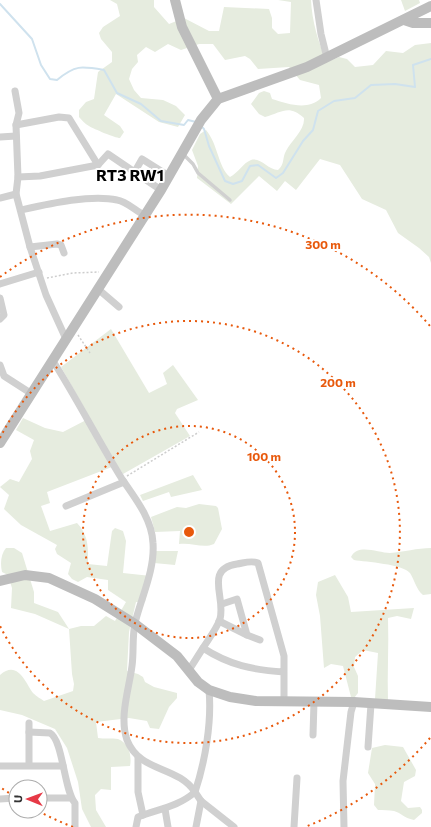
<svg xmlns="http://www.w3.org/2000/svg" width="431" height="827" font-family="Commissioner,sans-serif">
  <style>
    .green { fill: #e6ecdf }
    .lines { fill: none; stroke-linecap: round; stroke-linejoin: round }
    .stream { stroke: #cfe2ee; stroke-width: 2 }
    .path { stroke: #cdcdcd; stroke-width: 1.5; stroke-dasharray: 2 2; stroke-linecap: butt }
    .lane { stroke: #d0d0d0; stroke-width: 3.5 }
    .street { stroke: #d0d0d0; stroke-width: 7 }
    .secondary { stroke: #bdbdbd; stroke-width: 10 }
    .ring { fill: none; stroke: #e8590c; stroke-width: 2; stroke-dasharray: 2 4 }
    .labels { text-anchor: middle; dominant-baseline: central; stroke-width: 4; stroke-linejoin: round; paint-order: stroke }
    .neighbourhood-label { font-size: 16px; font-weight: bold; fill: #000; stroke: #fff }
    .centre { fill: #e8590c; stroke: #fff; stroke-width: 2 }
    .ring-label { font-size: 12px; text-anchor: middle; font-weight: bold; fill: #e8590c; stroke: #fff; stroke-width: 4; stroke-linejoin: round; paint-order: stroke }
  </style>
  <rect width="100%" height="100%" fill="#fff"/>
  <!-- green -->
  <g class="green">
    <path d="M110,0H154V7L169,24L184,18L209,31H219L224,7L269,9L272,18V28L278,34L290,33L291,2L278,0H311C312,21 318,42 327,62L339,57L347,59L355,67L373,65L386,51L403,53L415,45L431,43V263L429,257L419,248L398,233L386,210L362,199L340,165L320,159L296,190L285,181L277,191L259,176L231,204L197,178L198,166L192,150L200,134L206,130C218,144 218,167 230,177C238,173 243,163 251,160C261,157 268,170 278,170C285,164 282,158 286,151C291,141 305,130 304,118C289,104 282,112 265,117L259,114L251,104L259,93L264,91L270,93L272,99C288,104 308,111 321,98L319,85L300,80L289,67L258,69L250,59L245,56L225,60L213,44H199L181,50L168,44L155,52L146,47L137,55L138,62L132,69L129,79L134,90L141,98L163,100L176,106L185,115L178,127L159,122L116,94L104,115L120,126L124,132L120,138C115,138 94,129 89,126C85,124 82,120 79,117V110L86,102L94,99L98,72L112,62V52L101,39L99,33L103,27L120,16L117,4Z"/>
    <path d="M401,0H419L420,3L405,11Z"/>
    <path d="M111,329L149,393L167,384L163,373L173,365L198,400L177,409L175,413L190,436L123,474L117,465L47,492L50,503L41,506L50,531L77,523C89,536 88,547 88,564L107,566L112,531L115,528L123,531L126,541L123,573L151,576L145,602H136L129,632L127,671L138,674L143,677L145,682L154,687L177,693V698L169,707L159,729L150,728L147,721L129,718L96,722L98,738C104,739 112,738 118,739C129,743 132,756 130,766L111,767V790L101,789L95,795L96,810L106,827H91L82,809L78,782L67,748L55,729L22,715L0,710V675C18,659 26,684 33,693C36,696 41,699 44,701L73,691L74,684L72,674L69,629L35,614L11,608L12,588L8,575L2,572C0,563 1,554 6,548H14L22,553L34,592V603L58,612L69,629L81,626H94L106,616L115,621L126,602L108,590V580L87,577L78,582L72,579L68,574L71,563L57,554L55,549L57,545L21,525L4,509L9,495L0,487L10,479L19,482L32,459L30,451L34,440L16,430L23,418L45,428L63,432L90,418L61,367Z"/>
    <path d="M193,475L202,490L171,497L169,492L143,501L140,495Z"/>
    <path d="M199,504L216,506L218,508L222,529L214,544C203,549 191,542 179,544L180,531L155,532L151,517L177,507L186,508Z"/>
    <path d="M431,548V594L423,595C416,589 415,581 410,573C403,564 366,562 354,560L351,557C358,543 378,553 390,553C404,552 417,548 431,548Z"/>
    <path d="M156,551H178L175,565L154,563Z"/>
    <path d="M335,575L348,597L351,612L414,608L411,619L397,616L388,618C389,646 387,674 388,702L375,699L378,653L363,650L355,657L354,667L358,676V693L354,698L351,697L343,666L331,664L324,668L320,616L316,595L318,582Z"/>
    <path d="M385,745L403,747L416,770L415,776L404,782L401,801L408,808L420,807L422,810V813L414,820C403,818 402,813 394,811C389,810 383,810 378,810L374,805L375,784L368,773L372,748Z"/>
  </g>
  <g class="lines">
    <!-- stream -->
    <g class="stream">
      <path d="M0,4L32,39L41,65L50,79L57,80C75,65 81,66 104,70L117,93L141,104L161,121L184,125L188,120L196,122"/>
      <path d="M201,126L204,129L209,146L225,181L233,184L242,181L250,166L258,165L276,178L283,173L303,141L313,130L318,111L334,101L355,98L371,85L395,84L415,87L413,65L431,59"/>
    </g>
    <!-- path -->
    <g class="path">
      <path d="M47,278L73,273L99,272"/>
      <path d="M78,335L90,353"/>
      <path d="M127,476L199,432"/>
    </g>
    <!-- lane -->
    <path class="lane" d="M183,154L193,164L198,173L230,200"/>
    <!-- street -->
    <g class="street">
      <path d="M316,0L321,34L327,58"/>
      <path d="M15,91L19,113L16,125L18,177L16,194L30,247L46,295L66,339"/>
      <path d="M16,125L59,117L69,118L98,165L40,176L18,177"/>
      <path d="M0,137L16,136"/>
      <path d="M98,165L108,154L161,190"/>
      <path d="M134,173L142,159L169,176"/>
      <path d="M0,198L16,194"/>
      <path d="M21,210C48,204 91,194 117,200C126,201 136,211 144,215"/>
      <path d="M30,247L57,244L61,245L64,253"/>
      <path d="M0,284L39,272"/>
      <path d="M98,289L119,307"/>
      <path d="M0,298L4,315L0,319"/>
      <path d="M53,361C77,399 98,440 122,479C135,498 152,519 153,543C155,570 141,598 135,623C132,637 134,652 132,666C129,689 119,717 127,740C140,773 177,765 195,792C178,807 158,809 138,817L136,827"/>
      <path d="M0,365L4,376L32,394"/>
      <path d="M66,506L124,482"/>
      <path d="M222,604L237,599L247,635"/>
      <path d="M219,621L247,635L260,640"/>
      <path d="M189,670L203,648"/>
      <path d="M284,672C253,670 229,665 203,648C208,640 217,628 220,619C226,597 204,569 237,564C244,563 251,560 258,563L284,656V702"/>
      <path d="M209,690C212,722 205,762 195,792L201,801L234,827"/>
      <path d="M29,732L50,733C63,740 64,791 75,803V827"/>
      <path d="M313,735L314,702"/>
      <path d="M368,747L371,704"/>
      <path d="M138,758V792L143,815"/>
      <path d="M29,765V723"/>
      <path d="M0,766H63"/>
      <path d="M40,798H71"/>
      <path d="M0,799L16,798"/>
      <path d="M165,809L168,827"/>
      <path d="M196,827L201,801"/>
      <path d="M294,827L297,778"/>
      <path d="M344,827L343,781L351,712L354,702"/>
    </g>
    <!-- secondary -->
    <g class="secondary">
      <path d="M175,0L182,27L218,99"/>
      <path d="M404,20L413,23H431"/>
      <path d="M0,443L161,190L201,120L218,99L307,67L431,6"/>
      <path d="M0,581L25,575L49,578L95,599L135,624L177,656L198,682L209,690L230,697L256,701L354,702L431,707"/>
    </g>
  </g>
  <!-- distance rings -->
  <g class="ring">
    <circle cx="189" cy="532" r="106"/>
    <path d="M0 438A211 211 0 1 1 0 626"/>
    <path d="M430 738A317 317 0 0 1 305 827M73 827A317 317 0 0 1 40 812M14 796A317 317 0 0 1 0 787M0 277A317 317 0 0 1 430 326"/>
  </g>
  <g class="labels">
    <!-- neighbourhood labels -->
    <g class="neighbourhood-label">
      <text x="130" y="174">RT3 RW1</text>
    </g>
  </g>
  <circle cx="189" cy="532" r="6" class="centre"/>
  <g class="ring-label">
    <text x="323" y="249">300 m</text>
    <text x="338" y="387">200 m</text>
    <text x="264" y="461">100 m</text>
  </g>
  <!-- north arrow -->
  <g transform="translate(28 799) rotate(271)"><circle r="19" fill="#ffffff" stroke="#adadad"/>
  <path d="M0-3L7 15L0 10L-7 15Z" fill="#e63946"/>
  <text y="-6" font-size="11" font-weight="bold" text-anchor="middle" fill="#333333">U</text>
  </g>
</svg>
